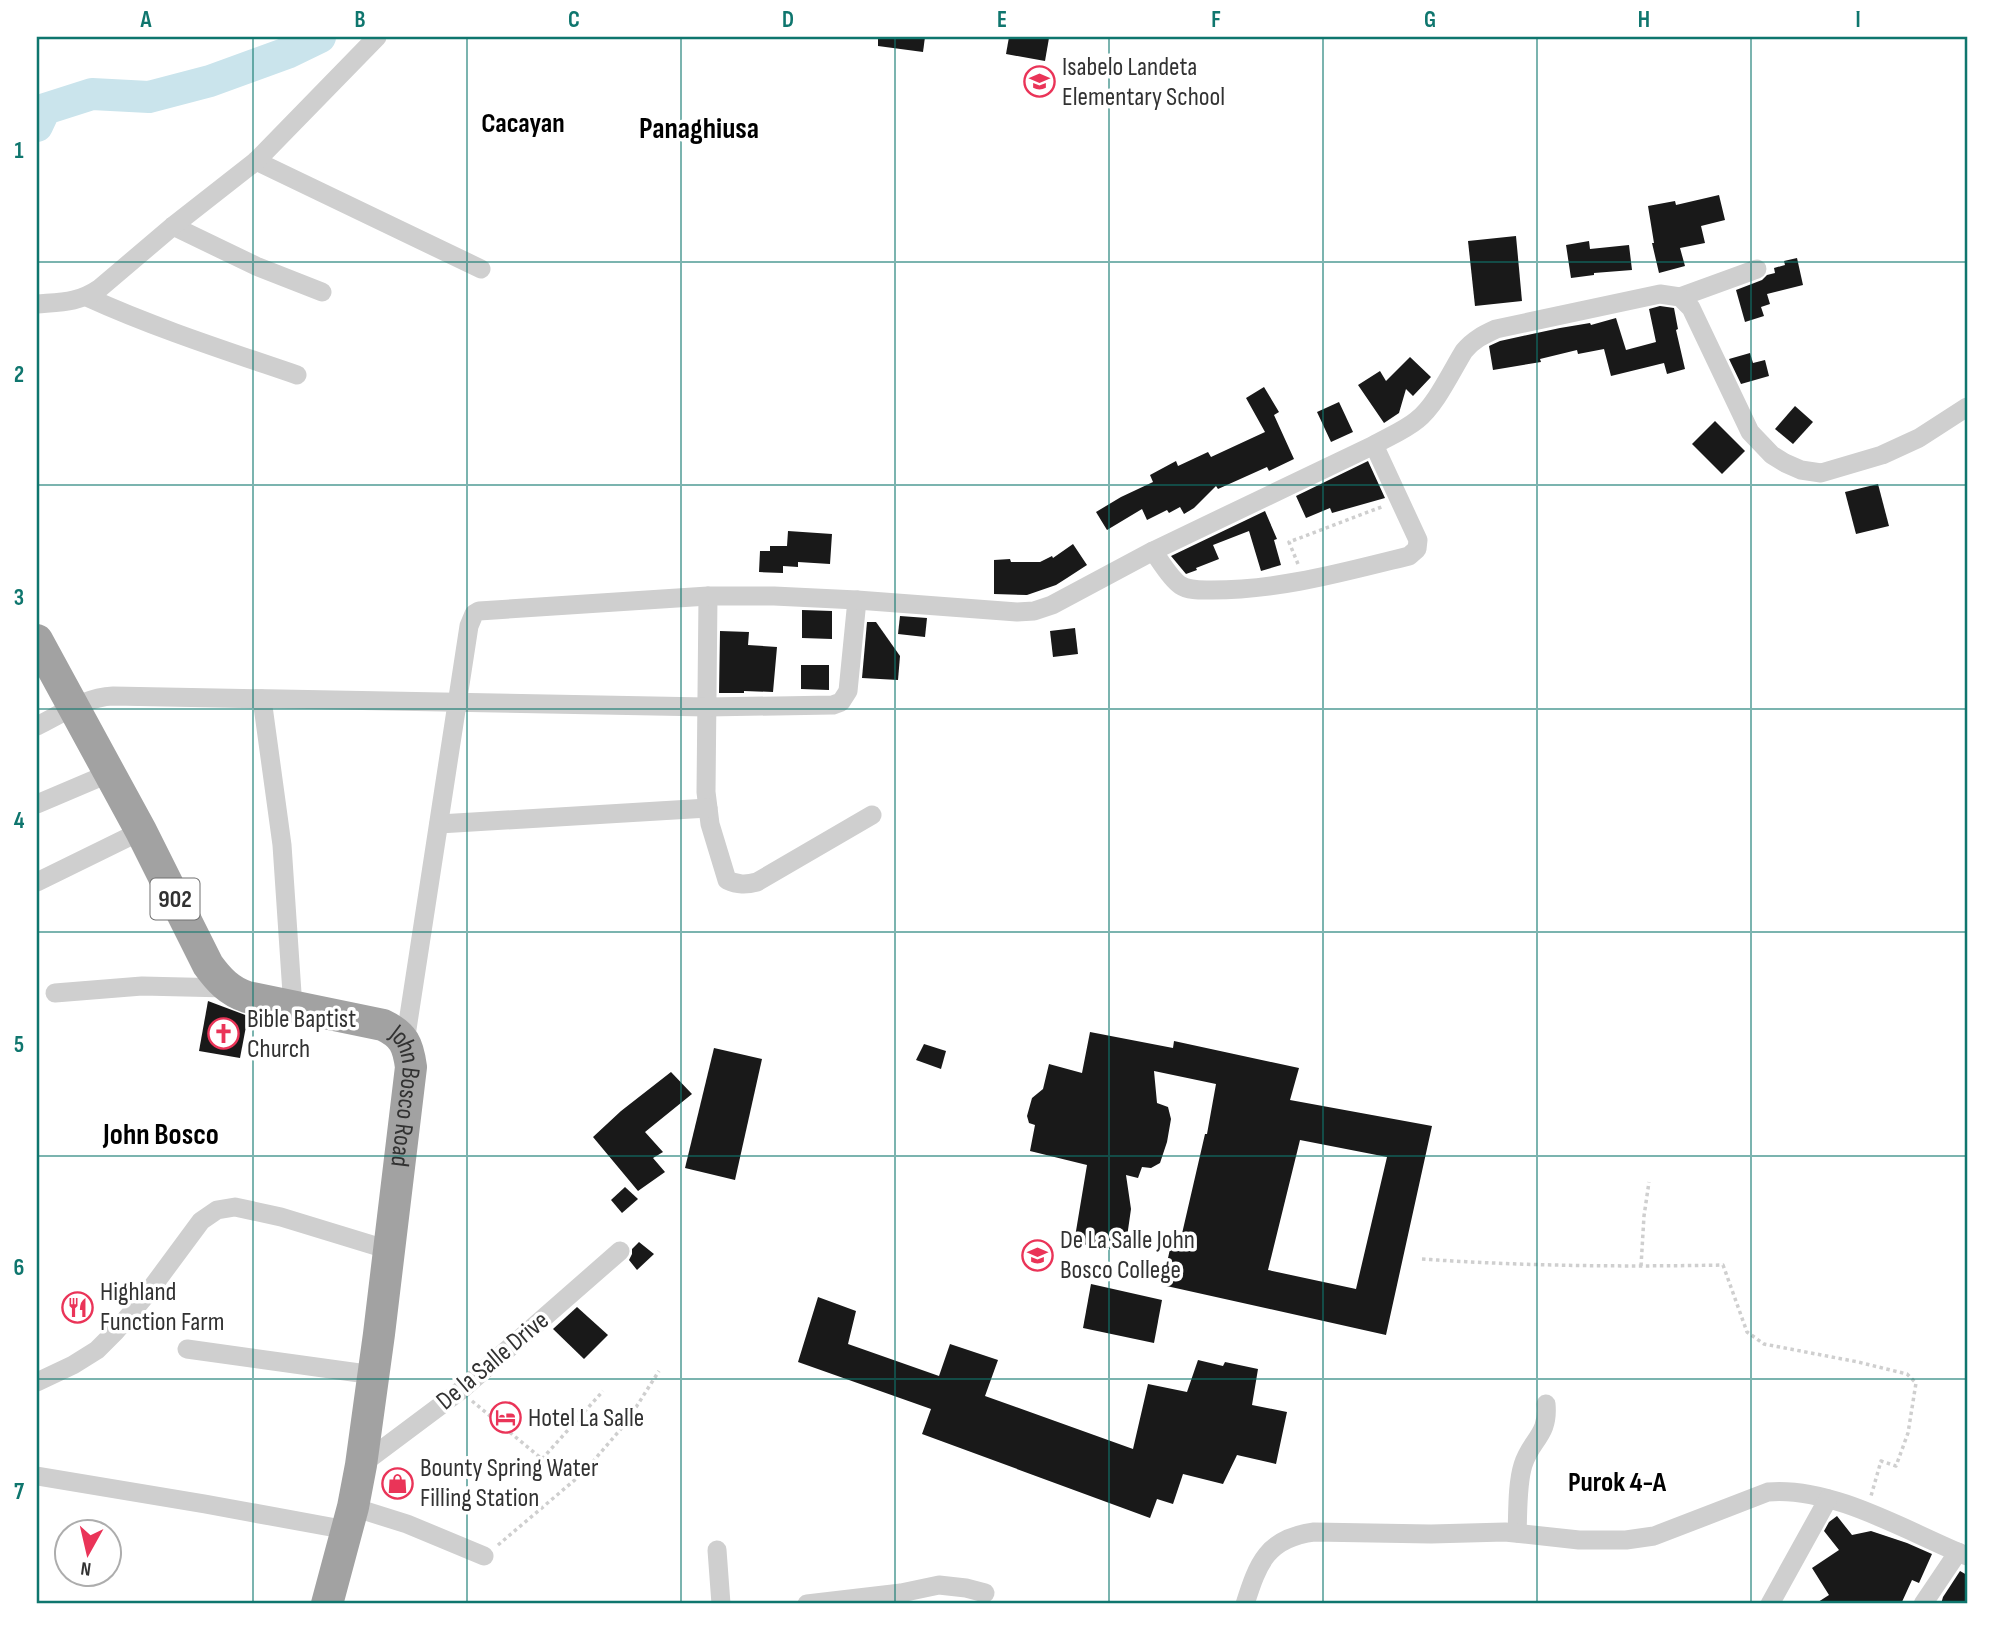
<svg xmlns="http://www.w3.org/2000/svg" width="2004" height="1641" font-family="'Sofia Sans Condensed',sans-serif">
  <style>
    .lines { fill: none; stroke-linecap: round; stroke-linejoin: round }
    .river { stroke: #cae4ec; stroke-width: 32 }
    .building { fill: #191919; fill-rule: evenodd }
    .path { stroke: #cfcfcf; stroke-width: 3.5; stroke-dasharray: 3.5 3.5; stroke-linecap: butt }
    .minor { stroke: #cfcfcf; stroke-width: 19 }
    .trunk { stroke: #a2a2a2; stroke-width: 32 }
    .grid { fill: none; stroke: #0f766e; stroke-width: 2; stroke-opacity: 0.55 }
    .labels { text-anchor: middle; dominant-baseline: central; stroke-width: 7; stroke-linejoin: round; paint-order: stroke }
    .shield { fill: #fff; stroke: #707070; stroke-width: 2 }
    .shield-label { font-size: 24px; font-weight: bold; fill: #323232 }
    .poi-label { font-size: 26px; fill: #323232; stroke: #fff; text-anchor: start }
    .street-label { font-size: 26px; fill: #323232; stroke: #fff }
    .neighbourhood-label { font-size: 28px; font-weight: bold; fill: #000; stroke: #fff }
    .quarter-label { font-size: 30px; font-weight: bold; fill: #000; stroke: #fff }
    .neatline { fill: none; stroke: #0f766e; stroke-width: 2.5 }
    .grid-label { font-size: 23px; text-anchor: middle; font-weight: bold; fill: #0f766e }
  </style>
  <rect width="100%" height="100%" fill="#fff"/>
  <g class="lines">
    <!-- river -->
    <path class="river" d="M37,126L45,109L92,94L149,97L210,81L287,53L320,37"/>
  </g>
  <!-- building -->
  <g class="building">
    <path d="M878,37H925L923,52L878,46Z"/>
    <path d="M1009,37L1049,38L1045,61L1006,54Z"/>
    <path d="M1719,195L1725,220L1701,226L1705,243L1680,248L1685,266L1659,273L1652,243H1654L1648,206L1675,201L1676,205Z"/>
    <path d="M1516,236L1522,301L1475,306L1468,241Z"/>
    <path d="M1589,241L1590,249L1629,245L1632,270L1594,273V275L1571,278L1566,245Z"/>
    <path d="M1797,258L1803,285L1767,294L1770,304L1761,307L1764,316L1745,322L1736,290L1762,280L1767,275L1775,273L1774,268L1785,265L1784,261Z"/>
    <path d="M1660,306L1674,308L1678,329L1676,330L1685,369L1667,374L1664,363L1611,376L1604,349L1578,354L1577,350L1540,359L1541,362L1493,370L1489,346L1500,341L1560,328L1590,323L1591,325L1616,318L1626,350L1656,342L1649,309Z"/>
    <path d="M1750,353L1753,363L1765,360L1769,376L1741,384L1729,359Z"/>
    <path d="M1410,357L1431,377L1413,396L1406,389L1399,413L1384,423L1358,385L1380,371L1386,381Z"/>
    <path d="M1264,387L1279,412L1274,415L1294,459L1269,471L1267,467L1218,489L1216,486L1194,508L1184,514L1180,507L1169,513L1167,510L1147,520L1142,509L1107,530L1096,512L1121,497L1153,482L1150,475L1176,461L1178,466L1208,452L1211,457L1265,432L1246,398Z"/>
    <path d="M1339,402L1353,432L1331,442L1317,412Z"/>
    <path d="M1795,406L1813,422L1793,444L1775,429Z"/>
    <path d="M1715,421L1745,451L1722,474L1692,444Z"/>
    <path d="M1368,461L1385,498L1332,513L1330,508L1306,518L1296,496Z"/>
    <path d="M1878,484L1889,526L1856,534L1845,492Z"/>
    <path d="M1265,511L1277,539L1274,540L1281,565L1261,571L1249,531L1213,545L1219,559L1196,568L1197,570L1186,574L1171,556Z"/>
    <path d="M788,531L832,534L830,564L798,562V567L783,566V573L759,572L760,551H770V546H787Z"/>
    <path d="M1073,544L1087,565L1067,578L1056,585L1027,595L994,594V560L1010,559L1011,562H1040L1052,556L1053,558Z"/>
    <path d="M802,610L832,611V639L802,638Z"/>
    <path d="M900,616L927,618L925,637L898,634Z"/>
    <path d="M867,622H876L900,656L898,680L862,678Z"/>
    <path d="M1075,628L1078,654L1053,657L1050,631Z"/>
    <path d="M720,631L749,632L748,645L777,647L773,692L744,691V693H719Z"/>
    <path d="M801,665H829V690L801,689Z"/>
    <path d="M208,1001L248,1016L240,1058L199,1051Z"/>
    <path d="M1090,1032L1173,1048L1174,1041L1299,1068L1290,1100L1432,1126L1386,1335L1162,1285L1170,1249L1178,1251L1205,1134H1207L1216,1084L1154,1071L1157,1103L1168,1107L1171,1119L1167,1142L1160,1163L1151,1168L1142,1167L1138,1178L1126,1175L1131,1209L1127,1237L1117,1250L1074,1243L1087,1165L1030,1151L1035,1125L1029,1123L1027,1116L1032,1098L1043,1089L1049,1064L1082,1073ZM1300,1140L1387,1157L1356,1289L1268,1270Z"/>
    <path d="M924,1044L946,1051L941,1069L916,1060Z"/>
    <path d="M714,1048L762,1059L735,1180L685,1168Z"/>
    <path d="M671,1072L692,1094L645,1132L663,1152L653,1158L665,1172L638,1191L593,1137L621,1111Z"/>
    <path d="M625,1187L638,1199L622,1213L611,1200Z"/>
    <path d="M639,1242L654,1254L637,1270L629,1260L632,1254V1249Z"/>
    <path d="M1091,1284L1162,1300L1154,1343L1083,1328Z"/>
    <path d="M818,1297L856,1311L848,1344L939,1376L950,1344L998,1360L985,1396L1133,1449L1148,1384L1187,1392L1198,1360L1223,1366L1225,1362L1258,1369L1252,1405L1287,1412L1276,1464L1237,1455L1223,1484L1183,1474L1173,1504L1157,1499L1150,1518L922,1434L931,1409L798,1362Z"/>
    <path d="M577,1307L608,1335L584,1359L553,1329Z"/>
    <path d="M1837,1516L1852,1535L1871,1531L1907,1543L1932,1554L1919,1583L1912,1580L1901,1604H1815L1829,1595L1812,1568L1839,1550L1824,1531L1829,1522Z"/>
    <path d="M1960,1571L1967,1575V1604H1941L1943,1597Z"/>
  </g>
  <g class="lines">
    <!-- path -->
    <g class="path">
      <path d="M1298,564L1289,542L1384,506"/>
      <path d="M1422,1259C1522,1266 1622,1267 1723,1265L1747,1332L1764,1344L1858,1362L1907,1374L1916,1383L1908,1433L1896,1466L1881,1461L1871,1496"/>
      <path d="M1641,1266L1644,1216L1649,1182"/>
      <path d="M472,1401L542,1459L603,1391"/>
      <path d="M498,1545L583,1473L626,1423L659,1371"/>
    </g>
    <!-- minor -->
    <g class="minor">
      <path d="M256,161L481,269"/>
      <path d="M173,226L256,266L322,292"/>
      <path d="M87,297C155,328 227,351 297,375"/>
      <path d="M1680,297L1757,269"/>
      <path d="M37,304C62,302 78,303 100,288L173,226L256,161L377,37"/>
      <path d="M1153,551C1161,562 1170,578 1180,585C1189,591 1202,590 1212,590C1281,590 1343,572 1409,556L1417,549L1418,540L1374,445"/>
      <path d="M708,596L706,792L710,824L727,880C738,885 746,885 757,882L872,815"/>
      <path d="M262,699L282,845L293,1008"/>
      <path d="M37,726C61,714 86,697 113,696L707,707L833,705L841,702L848,691L857,600"/>
      <path d="M37,804L110,773"/>
      <path d="M439,824L708,808"/>
      <path d="M37,882L141,831"/>
      <path d="M55,993L142,986L227,988"/>
      <path d="M405,1042L469,626L474,614L479,611L708,596H774L857,600L1017,612L1034,611L1052,605L1153,551L1374,445C1388,437 1405,430 1417,420C1436,405 1451,372 1464,351C1473,340 1483,335 1496,329L1660,294L1680,297L1691,308L1750,432L1772,455L1785,463L1801,470L1821,473L1882,455L1919,438L1967,407"/>
      <path d="M187,1349L374,1375"/>
      <path d="M37,1382L73,1365L97,1350L116,1331L147,1294L201,1221L217,1210L235,1207L281,1217L389,1250"/>
      <path d="M361,1465L460,1391L620,1251"/>
      <path d="M37,1476L205,1504L347,1530"/>
      <path d="M353,1507L407,1524L484,1556"/>
      <path d="M1517,1533C1518,1513 1517,1484 1523,1465C1531,1439 1549,1436 1546,1404"/>
      <path d="M717,1550L721,1604"/>
      <path d="M807,1604L901,1593L939,1585L966,1588L985,1593"/>
      <path d="M1245,1604C1258,1563 1267,1538 1314,1532L1431,1534L1505,1532L1579,1540H1626L1654,1536L1768,1492C1832,1486 1908,1532 1967,1556"/>
      <path d="M1770,1604L1828,1499"/>
      <path d="M1923,1604L1958,1552"/>
    </g>
    <!-- trunk -->
    <path class="trunk" id="s1" d="M37,640L141,831L208,965C219,980 229,991 247,997L383,1025C404,1035 408,1045 411,1067L379,1334L361,1465L353,1507L327,1604"/>
  </g>
  <!-- grid -->
  <path class="grid" d="M253,37V1604M467,37V1604M681,37V1604M895,37V1604M1109,37V1604M1323,37V1604M1537,37V1604M1751,37V1604M37,262H1967M37,485H1967M37,709H1967M37,932H1967M37,1156H1967M37,1379H1967"/>
  <!-- icons -->
  <defs>
    <symbol id="school-ring" viewBox="-11 -11 22 22"><circle r="9.5" fill="#fff" stroke="#ea3458" stroke-width="1.5"/><path d="M0-5L7-2L0 1L-7-2ZM-4 1L0 2.5L4 1V4Q0 6-4 4Z" fill="#ea3458"/></symbol>
    <symbol id="church-ring" viewBox="-11 -11 22 22"><circle r="9.5" fill="#fff" stroke="#ea3458" stroke-width="1.5"/><path d="M-1.2-6h2.4v3.5h3.3v2.4h-3.3V6h-2.4V-.1h-3.3v-2.4h3.3Z" fill="#ea3458"/></symbol>
    <symbol id="university-ring" viewBox="-11 -11 22 22"><circle r="9.5" fill="#fff" stroke="#ea3458" stroke-width="1.5"/><path d="M0-5L7-2L0 1L-7-2ZM-4 1L0 2.5L4 1V4Q0 6-4 4Z" fill="#ea3458"/></symbol>
    <symbol id="restaurant-ring" viewBox="-11 -11 22 22"><circle r="9.5" fill="#fff" stroke="#ea3458" stroke-width="1.5"/><path d="M-5-6h1v4h1v-4h1v4h1v-4h1v5L-1.5 .5V6h-2V.5L-5-1ZM5-6V6H3V1.5H1.5Q1.5-4 5-6Z" fill="#ea3458"/></symbol>
    <symbol id="hotel-ring" viewBox="-11 -11 22 22"><circle r="9.5" fill="#fff" stroke="#ea3458" stroke-width="1.5"/><path d="M-6-4.5h1.5V1H6V5H4.5V3h-9V5H-6ZM-4 0a1.8 1.8 0 1 1 3.6 0ZM.5 0V-2.5h3Q6-2.5 6 0Z" fill="#ea3458"/></symbol>
    <symbol id="shop-ring" viewBox="-11 -11 22 22"><circle r="9.5" fill="#fff" stroke="#ea3458" stroke-width="1.5"/><path d="M-5-2.5h2.3a2.7 3.5 0 0 1 5.4 0H5L5.5 6h-11ZM-1.5-2.5h3a1.5 2.3 0 0 0-3 0Z" fill="#ea3458"/></symbol>
  </defs>
  <g fill-rule="evenodd">
    <use href="#school-ring" x="1022" y="64" width="35" height="35"/>
    <use href="#church-ring" x="206" y="1016" width="35" height="35"/>
    <use href="#university-ring" x="1020" y="1238" width="35" height="35"/>
    <use href="#restaurant-ring" x="60" y="1290" width="35" height="35"/>
    <use href="#hotel-ring" x="488" y="1400" width="35" height="35"/>
    <use href="#shop-ring" x="380" y="1466" width="35" height="35"/>
  </g>
  <g class="labels">
    <!-- shield labels -->
    <rect class="shield" x="150.5" y="878.5" width="49" height="41" rx="5"/>
    <g class="shield-label">
      <text x="175" y="899">902</text>
    </g>
    <!-- poi labels -->
    <g class="poi-label">
      <text x="1062" y="67">Isabelo Landeta<tspan x="1062" dy="30">Elementary School</tspan></text>
      <text x="247" y="1019">Bible Baptist<tspan x="247" dy="30">Church</tspan></text>
      <text x="1060" y="1240">De La Salle John<tspan x="1060" dy="30">Bosco College</tspan></text>
      <text x="100" y="1292">Highland<tspan x="100" dy="30">Function Farm</tspan></text>
      <text x="528" y="1418">Hotel La Salle</text>
      <text x="420" y="1468">Bounty Spring Water<tspan x="420" dy="30">Filling Station</tspan></text>
    </g>
    <!-- street labels -->
    <g class="street-label">
      <text stroke="none"><textPath href="#s1" startOffset="640">John Bosco Road</textPath></text>
      <text transform="translate(493 1361) rotate(-40)">De la Salle Drive</text>
    </g>
    <!-- neighbourhood labels -->
    <g class="neighbourhood-label">
      <text x="523" y="123">Cacayan</text>
      <text x="1617" y="1482">Purok 4-A</text>
    </g>
    <!-- quarter labels -->
    <g class="quarter-label">
      <text x="699" y="129">Panaghiusa</text>
      <text x="161" y="1135">John Bosco</text>
    </g>
  </g>
  <!-- border -->
  <rect width="2004" height="1641" fill="none" stroke="#ffffff" stroke-width="77"/>
  <!-- north arrow -->
  <g transform="translate(88 1553) rotate(188)"><circle r="33" fill="#ffffff" stroke="#adadad" stroke-width="2"/>
  <path d="M0-5L12 26L0 18L-12 26Z" fill="#ea3458"/>
  <text y="-10" font-size="19" font-weight="bold" text-anchor="middle" fill="#323232">N</text>
  </g>
  <rect x="38" y="38" width="1928" height="1564" class="neatline"/>
  <g class="grid-label">
    <text x="146" y="27">A</text>
    <text x="360" y="27">B</text>
    <text x="574" y="27">C</text>
    <text x="788" y="27">D</text>
    <text x="1002" y="27">E</text>
    <text x="1216" y="27">F</text>
    <text x="1430" y="27">G</text>
    <text x="1644" y="27">H</text>
    <text x="1858" y="27">I</text>
    <text x="19" y="158">1</text>
    <text x="19" y="382">2</text>
    <text x="19" y="605">3</text>
    <text x="19" y="828">4</text>
    <text x="19" y="1052">5</text>
    <text x="19" y="1275">6</text>
    <text x="19" y="1499">7</text>
  </g>
</svg>
